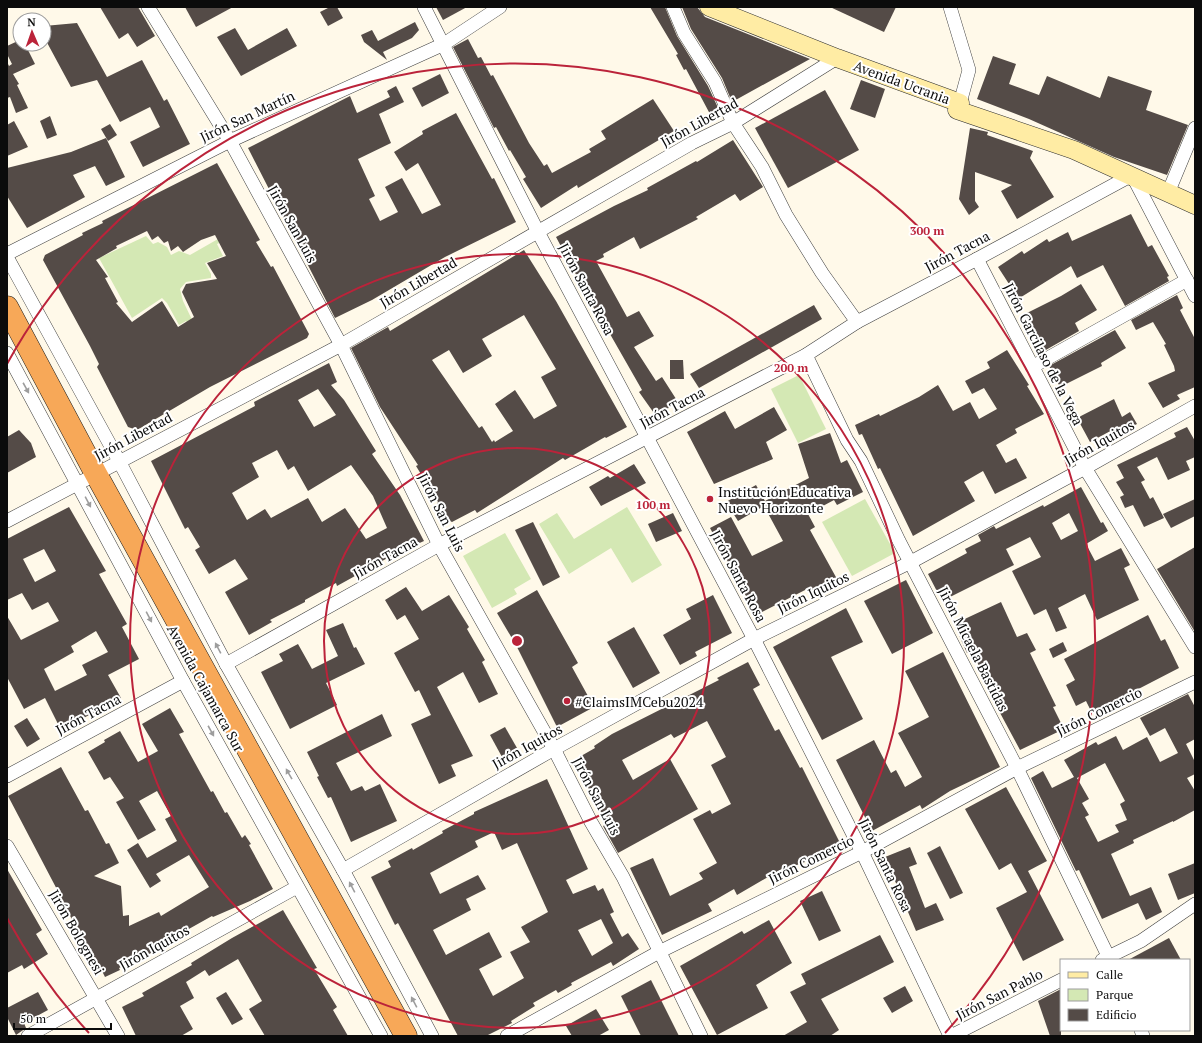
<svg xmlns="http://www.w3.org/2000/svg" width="1202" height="1043" font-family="'PT Serif',serif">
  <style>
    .green { fill: #d4e8b4 }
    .building { fill: #544b47; fill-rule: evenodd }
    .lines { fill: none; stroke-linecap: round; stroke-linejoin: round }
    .minor-casing { stroke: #3e3e3e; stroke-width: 14 }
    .secondary-casing { stroke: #2d2d2d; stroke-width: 19 }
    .trunk-casing { stroke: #1c1c1c; stroke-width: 23 }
    .minor { stroke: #fff; stroke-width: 13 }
    .secondary { stroke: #ffeca4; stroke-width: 18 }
    .trunk { stroke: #f7a858; stroke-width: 22 }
    .oneway { fill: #9d9d9d }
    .ring { fill: none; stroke: #bb233a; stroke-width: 2 }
    .poi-dot { fill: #bb233a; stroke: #fff; stroke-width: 1.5 }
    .labels { text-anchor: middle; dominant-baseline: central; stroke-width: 4; stroke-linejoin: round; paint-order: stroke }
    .street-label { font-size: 14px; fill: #0b0b0b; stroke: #fff }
    .poi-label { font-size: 14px; fill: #0b0b0b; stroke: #fff; text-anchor: start }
    .centre { fill: #bb233a; stroke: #fff; stroke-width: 2 }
    .ring-label { font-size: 12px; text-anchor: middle; font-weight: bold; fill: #bb233a; stroke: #fff; stroke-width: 4; stroke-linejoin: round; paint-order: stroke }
  </style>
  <rect width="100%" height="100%" fill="#fff9e9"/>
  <!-- green -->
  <g class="green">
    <path d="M225,235L224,241L217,244L223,256L205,263L211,274V278L186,282L180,289L183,301L196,328L199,345L186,321L179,325L167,303L162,298L132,318L99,258L146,236L153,244L158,242L167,247L171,255L179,251L190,255Z"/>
    <path d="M799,375L826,429L798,443L771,389Z"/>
    <path d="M865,499L895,553L852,576L822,522Z"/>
    <path d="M627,507L662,565L632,583L611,548L569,574L539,524L557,513L574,539Z"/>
    <path d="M505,533L531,579L514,589L517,594L492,608L463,556Z"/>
  </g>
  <!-- building -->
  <g class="building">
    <path d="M100,7H138L155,36L137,47L128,33L119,39Z"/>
    <path d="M185,7H233L196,27Z"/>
    <path d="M330,7H337L343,18L328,26L320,12Z"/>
    <path d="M436,7H467L443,20Z"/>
    <path d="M650,7H665L677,36L708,86L719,110L710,114L686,69L684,70L676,55L678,54Z"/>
    <path d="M682,7H697L705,17L810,59L732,102L722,78L691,29Z"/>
    <path d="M830,7H896L884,32Z"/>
    <path d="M415,22L419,30L412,38L383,52L387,60L364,42L361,35L372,30L378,41Z"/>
    <path d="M77,23L107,77L142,60L164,101L167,99L190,144L143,167L130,142L160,127L150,107L120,122L97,80L71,87L44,37V26Z"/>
    <path d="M235,28L248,50L287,28L297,46L241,76L217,37Z"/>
    <path d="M468,39L478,58L481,57L491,76L493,75L529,143L544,166L547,164L552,173L591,152L589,149L606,139L601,131L653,99L674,131L578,188L577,185L541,208L523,179L526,177L510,150L509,151L496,127L494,128L453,47Z"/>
    <path d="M20,40V44H25L35,64L13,74L19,84L17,85L28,108L16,113L10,97L7,98V62L9,66L12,64L7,54V46Z"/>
    <path d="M993,56L1016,64L1009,84L1039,95L1047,76L1100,98L1108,76L1152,91L1146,110L1188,125L1167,175L1114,157L1029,119L977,99Z"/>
    <path d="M440,74L449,93L422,107L412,88Z"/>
    <path d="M861,80L885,89L875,118L850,109Z"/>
    <path d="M396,86L404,102L379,114L391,143L358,159L375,196L369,199L380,221L398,212L385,187L402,178L422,214L441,205L418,163L406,171L394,152L423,134L422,131L456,113L492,179L494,178L516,222L445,257L372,300L335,318L248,148L350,96L357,113L390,97L387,91Z"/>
    <path d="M825,90L859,150L788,188L755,128Z"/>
    <path d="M50,116L57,135L47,139L40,121Z"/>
    <path d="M14,121L28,147L7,156V125Z"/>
    <path d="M110,124L117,135L108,141L101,129Z"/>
    <path d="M970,128L988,132L987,135L1033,151L1030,158L1054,197L1017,219L1001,191L1012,185L975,172V201L979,207L969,215L959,199Z"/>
    <path d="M106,138L125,177L106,186L95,166L73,175L85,197L27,228L7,196V168L71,152Z"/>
    <path d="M733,140L763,187L740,201L735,194L696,217L698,219L640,249L634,237L603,254L604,257L596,261L627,317L639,311L654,336L634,347L656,381L662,377L678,402L656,416L639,392L642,390L598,313L597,314L556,237L614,206L648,190L647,188L696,161L697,162Z"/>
    <path d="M217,163L260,240L256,242L271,267L273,266L309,334L307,338L210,387L137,430L128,427L97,367L99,364L90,346L43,260L45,255L83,235L82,233L103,223L102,221ZM147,231L152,240L158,236L164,243L168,241L171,251L178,246L183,252L201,240L215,235L226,256L207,263L217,279L186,284L182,292L194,317L178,327L162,301L132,322L116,303L118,302L105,278L108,277L96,260L117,248L116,246Z"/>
    <path d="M1131,214L1148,247L1152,245L1169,276L1167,277L1169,281L1125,306L1103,265L1077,278L1071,266L1013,302L1004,288L1009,284L998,267L1022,251L1024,254L1047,239L1049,242L1068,232L1072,241Z"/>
    <path d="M524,250L556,301L627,427L606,438L605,437L565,460L563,458L477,513L475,510L452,522L444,518L437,504L438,502L416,466L418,465L380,407L351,348L388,327L390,331ZM524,315L556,369L541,377L557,406L534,419L515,390L495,404L513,431L495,442L494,440L492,442L482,426L479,428L432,360L449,350L463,373L492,356L482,339Z"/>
    <path d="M1081,284L1097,310L1075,323L1079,331L1044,351L1025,314L1061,296Z"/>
    <path d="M1177,295L1183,308L1180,310L1195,339V387L1177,395L1180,399L1163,408L1148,383L1175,371L1174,366L1164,345L1166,344L1153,322L1136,330L1131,320Z"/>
    <path d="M814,305L822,319L699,388L690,374Z"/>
    <path d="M1115,330L1126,348L1101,363L1102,366L1060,387L1049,366Z"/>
    <path d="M1007,350L1029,385L1027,386L1044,414L1015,429L1017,433L996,445L1006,463L1016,458L1027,478L995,494L983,471L964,482L975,501L913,536L880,468L878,469L862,434L859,435L855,425L879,414L880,416L919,397L938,385L953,411L970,402L979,419L997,409L984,388L972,394L965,381L990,368L987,362Z"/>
    <path d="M670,360H683L684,379H670Z"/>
    <path d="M329,363L337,382L331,385L344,400L376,451L372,454L400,495L424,541L393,555L337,586L336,583L305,600V602L270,620L272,622L249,635L225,592L248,579L235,559L209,574L195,550L200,547L188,527L185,529L151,461L255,406L254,402ZM318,389L336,415L314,427L298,400ZM277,450L288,470L294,466L308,491L351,465L373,496L387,528L366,539L345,508L322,522L308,498L271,518L265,509L247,520L232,493L259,477L252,463Z"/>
    <path d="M1114,399L1122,417L1130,412L1137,424L1119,433L1116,428L1090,442L1077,418Z"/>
    <path d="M774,407L787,430L766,442L773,459L714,484L687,432L725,411L735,429Z"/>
    <path d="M1187,427L1195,441V457L1186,461L1190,470L1168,480L1157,457L1137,467L1145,480L1141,482L1150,499L1153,497L1164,518L1144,527L1133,505L1125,508L1120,497L1124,495L1116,482L1124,478L1117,465L1176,437L1174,433Z"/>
    <path d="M19,430L31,443L36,457L7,473V437Z"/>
    <path d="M830,433L841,463L847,460L863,492L837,505L834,500L808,514L815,527L810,530L837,579L812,593L809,588L756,615L710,528L731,517L752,556L783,541L764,506L738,521L726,502L756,485L765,501L809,478L798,444Z"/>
    <path d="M634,464L646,483L601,506L589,487L608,476L610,478Z"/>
    <path d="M1081,487L1101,523L1103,522L1108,531L1086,544L1095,561L1121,548L1130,565L1124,568L1139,600L1097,620L1085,594L1058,608L1067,628L1056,632L1046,609L1034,615L1012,571L1041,557L1030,537L1006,549L1014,565L942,601L928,574L967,553L965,549L981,541L978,535L994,526L996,529L1043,505L1044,507ZM1069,513L1078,531L1061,540L1052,523Z"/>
    <path d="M1195,499V516L1171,528L1163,514Z"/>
    <path d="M69,507L106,571L99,574L127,624L122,627L139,659L108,675L121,698L61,730L45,698L24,709L7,677V616L21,640L59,621L48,602L32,610L22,593L7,600V539ZM44,549L56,571L35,582L23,559ZM96,631L108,652L82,665L87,675L55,691L44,669L74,652L71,646Z"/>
    <path d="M673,513L682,531L656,542L648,524Z"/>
    <path d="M533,522L560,577L543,586L515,530Z"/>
    <path d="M1195,547V632L1157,569Z"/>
    <path d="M906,580L933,633L892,654L864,601Z"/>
    <path d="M406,587L422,611L449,595L469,627L467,629L485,660L482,662L498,694L479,703L463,672L437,687L473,756L451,765L456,776L439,784L411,724L431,715L419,690L415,692L394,653L419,639L405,615L397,620L385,600Z"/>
    <path d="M537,590L578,663L572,667L594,707L557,727L516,645L497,613Z"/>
    <path d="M713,595L732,633L695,652L697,656L680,665L663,635L691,619L686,609Z"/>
    <path d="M1001,602L1017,637L1027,633L1036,650L1030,653L1056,706L1053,707L1064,729L1020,750L999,711L1004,708L987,676L985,677L971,651L967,653L954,624Z"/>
    <path d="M846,608L863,642L831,657L863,719L822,740L773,647Z"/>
    <path d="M1148,615L1161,641L1165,639L1179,668L1092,713L1086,701L1076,706L1066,685L1075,680L1064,659Z"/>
    <path d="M343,623L354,648L356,647L365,664L326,683L337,705L290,729L261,672L283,661L279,654L298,644L312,669L338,656L326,630Z"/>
    <path d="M634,627L660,673L633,688L607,642Z"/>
    <path d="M1063,642L1067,651L1053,658L1049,649Z"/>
    <path d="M943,652L1000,767L950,791L922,809L920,805L872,831L836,760L874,740L891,773L896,770L905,787L922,777L898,733L929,717L905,671Z"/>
    <path d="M748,662L760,685L753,689L775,731L779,729L800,768L802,767L840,843L805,862L786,869L785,867L737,895L734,889L708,904L712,911L662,935L630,868L653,858L670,896L703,879L699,873L717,863L693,819L710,810L712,814L731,804L711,765L726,757L707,721L674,738L671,734L622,760L633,780L670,759L698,809L618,853L603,826L607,824L574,760L595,748L594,746L612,734L719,680L717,678Z"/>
    <path d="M1188,694L1195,707V739L1186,744L1195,762V774L1187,778L1195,791V810L1173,822V821L1133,840L1134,843L1111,854L1130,896L1151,887L1162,912L1146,920L1138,903L1102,919L1079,870L1076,871L1031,778L1043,771L1052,788L1074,777L1064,760L1096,742L1098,745L1116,736L1123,750L1147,737L1160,762L1178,753L1165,728L1150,736L1140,718ZM1105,763L1125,801L1120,804L1127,820L1115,825L1119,832L1098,842L1085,817L1089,815L1082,803L1089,799L1077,778Z"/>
    <path d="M170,708L184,732L179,734L211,792L213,791L225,813L227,812L242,838L245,835L251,844L249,845L273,889L250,901L213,917L212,916L171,939L173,943L119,968L120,970L105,977L95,957L91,959L62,899L8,796L61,767L85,811L88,810L106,844L109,843L119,863L94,876L121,886L123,916L129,915V926L159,912L161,916L209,887L189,855L156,874L161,881L150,888L127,850L138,843L147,858L177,841L165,819L171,816L157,791L139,801L156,830L138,840L116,802L124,798L110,777L104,780L88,752L105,742L104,740L120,731L138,762L158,751L142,724Z"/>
    <path d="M382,714L392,736L336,763L351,791L362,786L365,791L380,784L397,821L351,842L331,797L328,798L317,777L319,776L307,752Z"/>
    <path d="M27,718L40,739L27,747L14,726Z"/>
    <path d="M505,727L517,748L502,757L490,735Z"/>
    <path d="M547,779L588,869L566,880L573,894L595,885L598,891L603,888L614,912L610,914L622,937L628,933L639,949L613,966L611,962L571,983L572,985L558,993L556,990L533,1003L535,1006L511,1021L512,1023L486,1036H458L398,923L395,925L371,877L391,867L388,861L412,848L413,850L443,833L442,831L474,814V812ZM494,832L502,850L517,843L548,912L521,927L530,942L510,952L524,978L493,996L479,969L502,957L489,932L446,955L433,930L471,910L466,899L486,889L478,875L440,894L430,873L478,847L475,841ZM601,919L613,943L592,956L578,930Z"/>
    <path d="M1006,787L1047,861L1028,871L1064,940L1023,961L996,908L1027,892L1011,863L999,870L965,809Z"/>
    <path d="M940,846L963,893L950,899L927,853Z"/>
    <path d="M910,847L917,864L909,867L925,908L936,903L944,920L916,931L885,857Z"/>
    <path d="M1195,863V893L1178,900L1168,874Z"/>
    <path d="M7,869L42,930L36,934L48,954L24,969L22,965L7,973Z"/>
    <path d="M822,891L841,931L819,941L800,901Z"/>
    <path d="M283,910L317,968L314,969L337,1007L333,1010L348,1036H265L249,1009L262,1001L238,959L209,976L205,970L186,982L194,998L180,1006L193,1029L181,1036H136L122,1007L144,996L142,993L192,965L191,963L232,938Z"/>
    <path d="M769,920L792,963L756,985L768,1008L717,1035L680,966L742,931L744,934Z"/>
    <path d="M880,935L894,962L821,999L839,1030L830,1036H783L807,1022L790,992L806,984L801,974Z"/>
    <path d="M1169,938L1181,960H1128Z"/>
    <path d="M651,980L679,1036H641L621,996Z"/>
    <path d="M905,986L913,1001L892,1013L883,998Z"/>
    <path d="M1061,989V1036H1050L1038,1001Z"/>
    <path d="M38,992L48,1010L24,1023L26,1028L16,1035L7,1017V1008Z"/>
    <path d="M226,992L243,1019L232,1025L216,998Z"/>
    <path d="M596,1009L609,1030L598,1036H572L566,1026Z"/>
  </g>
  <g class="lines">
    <defs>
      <g id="minor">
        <path d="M148,7L230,141L341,345L439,545L554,749L591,822L623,877L701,1036"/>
        <path d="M424,7L538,232L754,639L862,852L950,1036"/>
        <path d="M673,7L684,33L715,82L733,123L762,167L786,215L822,273L857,322"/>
        <path d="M950,7L969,70L960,103"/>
        <path d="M1168,193L1195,128"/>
        <path d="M7,254L230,141L444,44L500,7"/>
        <path d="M7,257L119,461L226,664L343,870L432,1036"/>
        <path d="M977,259L1085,468L1195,647"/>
        <path d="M7,353L183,681L381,1036"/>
        <path d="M806,355L847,440L861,461L899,541L1017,768L1110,960"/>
        <path d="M1032,367L1187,280"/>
        <path d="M7,521L341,345L692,143L733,123L837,58"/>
        <path d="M226,664L439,545L806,355L857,322L977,259L1132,175L1195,296"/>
        <path d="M7,776L183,681"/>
        <path d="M7,846L118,1036"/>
        <path d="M343,870L554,749L754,639L911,562L1085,468L1195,406"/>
        <path d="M1102,960L1141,941L1195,904"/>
        <path d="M1141,1030L1143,1036"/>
        <path d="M28,1036L297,887"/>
        <path d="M507,1036L659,952L862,852L1017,768L1195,682"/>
        <path d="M951,1036L1061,980"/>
      </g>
      <path id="secondary" d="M709,7L837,58L960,103L957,110L1074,150L1195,205"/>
      <path id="trunk" d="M7,307L96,474L406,1036"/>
    </defs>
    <!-- minor casing -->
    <use href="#minor" class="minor-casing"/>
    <!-- secondary casing -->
    <use href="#secondary" class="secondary-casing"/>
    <!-- trunk casing -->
    <use href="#trunk" class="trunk-casing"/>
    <!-- minor -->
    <use href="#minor" class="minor"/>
    <!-- secondary -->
    <use href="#secondary" class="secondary"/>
    <!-- trunk -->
    <use href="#trunk" class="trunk"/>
  </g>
  <!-- one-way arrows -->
  <defs><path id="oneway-solid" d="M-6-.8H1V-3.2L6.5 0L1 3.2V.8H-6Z"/></defs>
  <g class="oneway">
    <use href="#oneway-solid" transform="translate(26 388) rotate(61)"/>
    <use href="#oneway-solid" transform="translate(88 502) rotate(62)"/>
    <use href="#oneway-solid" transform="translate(149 617) rotate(62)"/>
    <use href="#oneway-solid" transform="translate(218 648) rotate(-118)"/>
    <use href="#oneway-solid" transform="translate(211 731) rotate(61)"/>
    <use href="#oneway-solid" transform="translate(289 774) rotate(-120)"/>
    <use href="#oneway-solid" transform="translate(352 887) rotate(-118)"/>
    <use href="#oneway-solid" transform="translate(414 1002) rotate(-118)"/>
  </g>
  <!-- distance rings -->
  <g class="ring">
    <circle cx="517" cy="641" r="193"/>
    <circle cx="517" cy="641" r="387"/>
    <path d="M89 1033A580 580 0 0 1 7 918M7 364A580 580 0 1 1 945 1033"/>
  </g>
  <!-- markers -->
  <g class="poi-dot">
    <circle cx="710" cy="499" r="4"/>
    <circle cx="567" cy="701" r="4"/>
  </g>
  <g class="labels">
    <!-- street labels -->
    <g class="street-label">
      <text transform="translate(902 82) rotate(20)">Avenida Ucrania</text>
      <text transform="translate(247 116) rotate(-25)">Jirón San Martín</text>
      <text transform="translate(699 122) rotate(-29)">Jirón Libertad</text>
      <text transform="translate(293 224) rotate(61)">Jirón San Luis</text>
      <text transform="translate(957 251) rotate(-28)">Jirón Tacna</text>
      <text transform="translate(418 282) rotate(-30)">Jirón Libertad</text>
      <text transform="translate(587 289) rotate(62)">Jirón Santa Rosa</text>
      <text transform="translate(1044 354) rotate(63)">Jirón Garcilaso de la Vega</text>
      <text transform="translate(672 407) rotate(-28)">Jirón Tacna</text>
      <text transform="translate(133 436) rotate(-28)">Jirón Libertad</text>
      <text transform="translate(1099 442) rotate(-29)">Jirón Iquitos</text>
      <text transform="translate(442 512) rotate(63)">Jirón San Luis</text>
      <text transform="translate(385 557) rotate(-29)">Jirón Tacna</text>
      <text transform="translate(739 576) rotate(62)">Jirón Santa Rosa</text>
      <text transform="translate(813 592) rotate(-26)">Jirón Iquitos</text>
      <text transform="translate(974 649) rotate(63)">Jirón Micaela Bastidas</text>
      <text transform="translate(206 688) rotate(61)">Avenida Cajamarca Sur</text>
      <text transform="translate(1099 711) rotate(-26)">Jirón Comercio</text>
      <text transform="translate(88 714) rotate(-28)">Jirón Tacna</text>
      <text transform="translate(527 746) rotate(-29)">Jirón Iquitos</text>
      <text transform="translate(597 796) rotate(62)">Jirón San Luis</text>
      <text transform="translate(811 859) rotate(-26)">Jirón Comercio</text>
      <text transform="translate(886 865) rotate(64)">Jirón Santa Rosa</text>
      <text transform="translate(77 932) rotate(60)">Jirón Bolognesi</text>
      <text transform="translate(154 947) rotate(-29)">Jirón Iquitos</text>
      <text transform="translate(999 994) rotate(-27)">Jirón San Pablo</text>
    </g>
    <!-- poi labels -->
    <g class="poi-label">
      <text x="718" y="491">Institución Educativa<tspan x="718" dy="16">Nuevo Horizonte</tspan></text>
      <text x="575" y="701">#ClaimsIMCebu2024</text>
    </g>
  </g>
  <circle cx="517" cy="641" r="6" class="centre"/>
  <g class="ring-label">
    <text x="927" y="235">300 m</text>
    <text x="791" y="372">200 m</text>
    <text x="653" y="509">100 m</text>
  </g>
  <!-- border -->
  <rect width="1202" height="1043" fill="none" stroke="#0b0b0b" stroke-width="16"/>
  <!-- legend -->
  <rect x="1060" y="959" width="130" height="72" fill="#ffffff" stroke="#9d9d9d"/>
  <rect x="1068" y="972" width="20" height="6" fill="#ffeca4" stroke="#9d9d9d"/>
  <text x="1096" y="979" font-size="12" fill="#0b0b0b">Calle</text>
  <rect x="1068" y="989" width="20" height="12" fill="#d4e8b4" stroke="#9d9d9d"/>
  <text x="1096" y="999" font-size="12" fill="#0b0b0b">Parque</text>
  <rect x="1068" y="1009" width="20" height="12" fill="#544b47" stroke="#9d9d9d"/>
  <text x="1096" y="1019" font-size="12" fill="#0b0b0b">Edificio</text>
  <!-- north arrow -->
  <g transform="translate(32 32) rotate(358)"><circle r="19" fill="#ffffff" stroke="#9d9d9d"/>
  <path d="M0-3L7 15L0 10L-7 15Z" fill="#bb233a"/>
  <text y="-6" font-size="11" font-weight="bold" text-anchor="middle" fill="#0b0b0b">N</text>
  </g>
  <!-- scale -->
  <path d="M14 1023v6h97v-6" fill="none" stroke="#0b0b0b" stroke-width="2"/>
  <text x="20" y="1023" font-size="12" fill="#0b0b0b" stroke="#ffffff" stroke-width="3" paint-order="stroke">50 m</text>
</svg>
